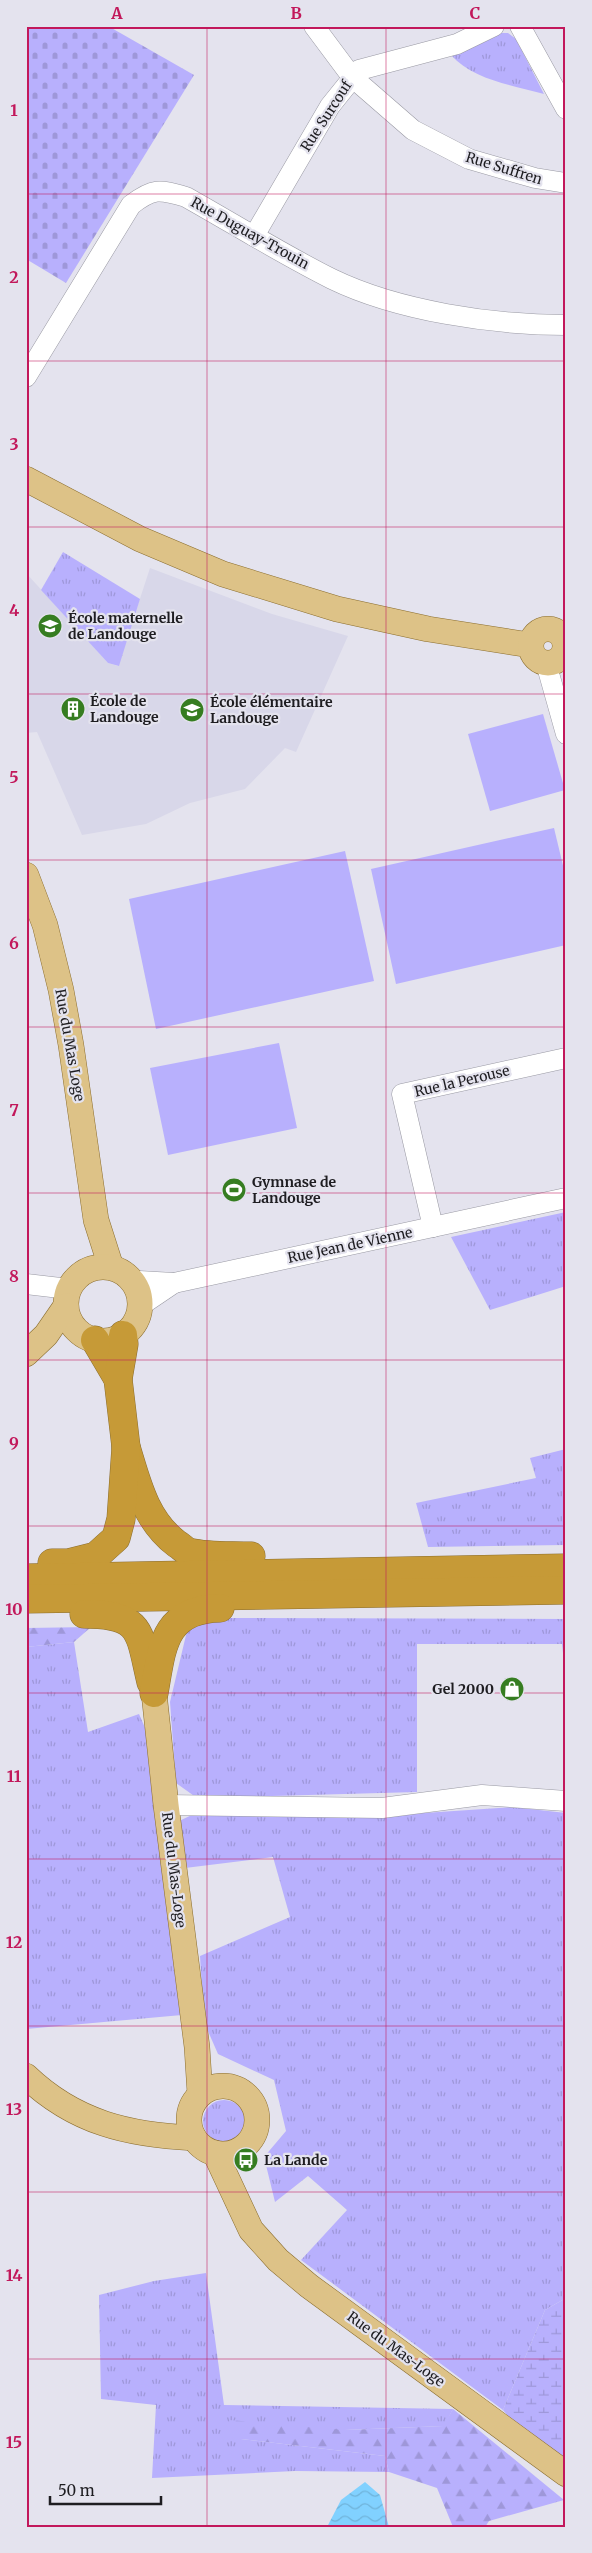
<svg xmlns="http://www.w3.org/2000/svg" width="592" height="2553" font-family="Merriweather,serif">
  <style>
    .built { fill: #d8d7e9 }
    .grass { fill: url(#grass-tufts) }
    .forest { fill: url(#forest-firs) }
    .wetland { fill: url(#wetland-marsh) }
    .cemetery { fill: url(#cemetery-stones) }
    .garden { fill: #b8b0fd }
    .water { fill: url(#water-waves) }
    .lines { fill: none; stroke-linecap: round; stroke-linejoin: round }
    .minor-casing { stroke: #9999a3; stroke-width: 21 }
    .major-casing { stroke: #8b6e2f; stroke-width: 26 }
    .highway-casing { stroke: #8b6e2f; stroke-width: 29 }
    .minor { stroke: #fff; stroke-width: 20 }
    .major { stroke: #ddc287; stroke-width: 25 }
    .highway { stroke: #c69a37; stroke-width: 28 }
    .grid { fill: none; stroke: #c2185b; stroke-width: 1; stroke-opacity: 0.55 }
    .labels { text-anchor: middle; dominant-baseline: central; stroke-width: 4.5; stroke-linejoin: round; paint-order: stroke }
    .street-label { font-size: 14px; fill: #1e1d21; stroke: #e4e3ee }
    .poi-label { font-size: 14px; font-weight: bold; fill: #1e1d21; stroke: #e4e3ee; text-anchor: start }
    .neatline { fill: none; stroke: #c2185b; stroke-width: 2 }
    .grid-label { font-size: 16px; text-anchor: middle; font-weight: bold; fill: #c2185b }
  </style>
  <defs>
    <pattern id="grass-tufts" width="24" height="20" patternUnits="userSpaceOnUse" patternTransform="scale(1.25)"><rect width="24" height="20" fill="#b8b0fd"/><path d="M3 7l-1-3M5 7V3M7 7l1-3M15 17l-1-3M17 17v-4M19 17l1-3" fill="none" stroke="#9e97d9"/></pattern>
    <pattern id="forest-firs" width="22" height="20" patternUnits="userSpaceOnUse" patternTransform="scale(1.25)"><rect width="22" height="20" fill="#b8b0fd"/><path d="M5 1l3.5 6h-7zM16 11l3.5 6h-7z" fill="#9e97d9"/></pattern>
    <pattern id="wetland-marsh" width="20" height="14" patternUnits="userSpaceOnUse" patternTransform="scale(1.25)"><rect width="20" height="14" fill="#b8b0fd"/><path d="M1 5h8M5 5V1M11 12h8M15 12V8" fill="none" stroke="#9e97d9"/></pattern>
    <pattern id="cemetery-stones" width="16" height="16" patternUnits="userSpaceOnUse" patternTransform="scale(1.25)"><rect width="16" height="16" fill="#b8b0fd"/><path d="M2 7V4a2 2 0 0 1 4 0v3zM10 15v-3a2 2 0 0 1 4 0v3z" fill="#9e97d9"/></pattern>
    <pattern id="water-waves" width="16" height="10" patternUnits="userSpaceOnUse" patternTransform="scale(1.25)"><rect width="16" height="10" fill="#81d1ff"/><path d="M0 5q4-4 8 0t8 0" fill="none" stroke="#6fb3da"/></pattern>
  </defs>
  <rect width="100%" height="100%" fill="#e4e3ee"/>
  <!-- built -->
  <path class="built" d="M150,568L272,614L348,636L296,752L285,748L245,789L190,803L146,824L82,835L37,732L26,733V573L108,663L118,666Z"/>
  <!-- grass -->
  <g class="grass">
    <path d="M501,33H508L516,39L544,94C512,85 473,80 451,55Z"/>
    <path d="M63,552L140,599L119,666L108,663L41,590Z"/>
    <path d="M566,1212V1286L490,1310L451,1237Z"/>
    <path d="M566,1449V1545L428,1547L416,1503L536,1478L530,1458Z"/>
    <path d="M215,1618L566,1619V1681L562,1644H417V1792L197,1798L176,1783L170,1702L187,1631Z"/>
    <path d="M74,1642L88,1732L139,1714L146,1730L182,2015L26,2029V1647Z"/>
    <path d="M512,1807L566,1813V2298L545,2310L503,2410L301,2260L347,2210L308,2176L275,2202L264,2157L286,2131L274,2080L218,2054L204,2022L200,1956L290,1917L273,1857L185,1868L179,1821L194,1814L394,1815Z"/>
    <circle cx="224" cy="2121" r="21"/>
    <path d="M206,2273L224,2405L453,2409L444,2426L345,2430L241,2439L385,2456L389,2472L295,2471L152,2478L156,2405L101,2399L99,2295L154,2281Z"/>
  </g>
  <!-- forest -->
  <g class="forest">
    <path d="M91,1627L74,1642L26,1647V1628Z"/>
    <path d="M453,2409L564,2500L489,2521L485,2527H453L437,2488L389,2472L385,2456L241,2439L229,2420L345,2430L443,2426Z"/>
  </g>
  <!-- wetland -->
  <path class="wetland" d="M566,2298V2459L512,2421L503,2410L545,2310Z"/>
  <!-- cemetery -->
  <path class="cemetery" d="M26,26H108L194,75L66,283L26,259Z"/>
  <!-- garden -->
  <g class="garden">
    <path d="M543,714L565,790L490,811L468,734Z"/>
    <path d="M554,828L566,878V945L396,984L371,869Z"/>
    <path d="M345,851L374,981L156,1029L129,899Z"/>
    <path d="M279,1043L297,1128L168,1155L150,1068Z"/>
  </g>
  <!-- water -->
  <path class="water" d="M365,2482L380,2495L389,2527H327L341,2500Z"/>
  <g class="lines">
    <defs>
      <g id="minor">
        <path d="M314,26L352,77L413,130L469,159L535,178L566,183"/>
        <path d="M520,26L566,109"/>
        <path d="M254,236L330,106L359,70L457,44L494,26"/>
        <path d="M26,377L131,205C153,188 159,189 186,197C234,224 282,254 332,279C398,311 493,325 566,325"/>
        <path d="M546,663L566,734"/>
        <path d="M433,1227L402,1094L566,1058"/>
        <path d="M134,1283L139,1281L174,1283L566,1198"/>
        <path d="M26,1284L69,1289"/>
        <path d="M140,1306L174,1283"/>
        <path d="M166,1805L382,1808L482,1795L566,1801"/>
      </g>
      <g id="major">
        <path d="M26,479L140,539L223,574L337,609L428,629L530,645"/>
        <circle cx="548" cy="646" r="17"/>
        <path d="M26,875L45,925L61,990L71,1045L96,1220L111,1267"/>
        <circle cx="103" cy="1304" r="37"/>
        <path d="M26,1354L46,1335L66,1306"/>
        <path d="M154,1693L166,1805L197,2047L200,2094"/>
        <path d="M26,2076C75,2123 129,2135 194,2138"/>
        <circle cx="223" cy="2120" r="34"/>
        <path d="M215,2153L251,2230L278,2260L309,2286L566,2474"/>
      </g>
      <g id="highway">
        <path d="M95,1340L118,1379"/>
        <path d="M126,1447C137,1483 145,1520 177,1544C181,1546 185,1551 189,1552C209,1557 231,1555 251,1556"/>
        <path d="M52,1563H68L96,1556L116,1538L121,1519L126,1447L118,1379L124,1344L123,1335"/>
        <path d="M26,1578L566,1568"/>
        <path d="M26,1599L566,1590"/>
        <path d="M84,1614C143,1614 139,1632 151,1682"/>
        <path d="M154,1693C162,1648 163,1609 220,1608"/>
      </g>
    </defs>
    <!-- minor casing -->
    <use href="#minor" class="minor-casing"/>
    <!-- major casing -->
    <use href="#major" class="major-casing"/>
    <!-- highway casing -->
    <use href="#highway" class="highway-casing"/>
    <!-- minor -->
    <use href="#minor" class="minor"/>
    <!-- major -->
    <use href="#major" class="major"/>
    <!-- highway -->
    <use href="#highway" class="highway"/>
  </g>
  <!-- grid -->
  <path class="grid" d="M207,26V2527M386,26V2527M26,194H566M26,361H566M26,527H566M26,694H566M26,860H566M26,1027H566M26,1193H566M26,1360H566M26,1526H566M26,1693H566M26,1859H566M26,2026H566M26,2192H566M26,2359H566"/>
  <!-- icons -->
  <defs>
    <symbol id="school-disc" viewBox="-11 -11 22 22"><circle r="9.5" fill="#367d21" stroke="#e4e3ee"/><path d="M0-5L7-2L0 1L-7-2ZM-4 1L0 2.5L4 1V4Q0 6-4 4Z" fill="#fff"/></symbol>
    <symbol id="building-disc" viewBox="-11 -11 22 22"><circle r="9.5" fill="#367d21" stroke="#e4e3ee"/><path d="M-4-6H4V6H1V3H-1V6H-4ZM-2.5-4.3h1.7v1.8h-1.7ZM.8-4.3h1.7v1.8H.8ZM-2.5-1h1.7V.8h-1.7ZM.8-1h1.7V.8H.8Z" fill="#fff"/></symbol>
    <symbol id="stadium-disc" viewBox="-11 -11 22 22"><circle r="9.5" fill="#367d21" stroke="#e4e3ee"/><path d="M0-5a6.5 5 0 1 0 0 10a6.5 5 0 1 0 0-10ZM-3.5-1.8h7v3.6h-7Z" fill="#fff"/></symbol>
    <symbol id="shop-disc" viewBox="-11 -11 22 22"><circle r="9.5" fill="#367d21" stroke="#e4e3ee"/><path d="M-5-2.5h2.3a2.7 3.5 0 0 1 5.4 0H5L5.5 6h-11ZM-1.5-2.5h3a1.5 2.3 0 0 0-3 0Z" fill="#fff"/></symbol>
    <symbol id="bus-disc" viewBox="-11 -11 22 22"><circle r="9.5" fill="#367d21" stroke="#e4e3ee"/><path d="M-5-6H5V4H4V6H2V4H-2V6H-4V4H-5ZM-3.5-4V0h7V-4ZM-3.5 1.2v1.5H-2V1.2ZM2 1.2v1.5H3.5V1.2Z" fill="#fff"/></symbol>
  </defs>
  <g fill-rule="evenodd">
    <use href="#school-disc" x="36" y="612" width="28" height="28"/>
    <use href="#building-disc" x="59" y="695" width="28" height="28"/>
    <use href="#school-disc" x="178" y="696" width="28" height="28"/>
    <use href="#stadium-disc" x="220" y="1176" width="28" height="28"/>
    <use href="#shop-disc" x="498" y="1675" width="28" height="28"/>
    <use href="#bus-disc" x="232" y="2146" width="28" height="28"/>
  </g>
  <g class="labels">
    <!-- street labels -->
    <g class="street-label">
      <text transform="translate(326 116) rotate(-57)">Rue Surcouf</text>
      <text transform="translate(504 168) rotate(17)">Rue Suffren</text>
      <text transform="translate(250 233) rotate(29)">Rue Duguay-Trouin</text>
      <text transform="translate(70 1045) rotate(80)">Rue du Mas Loge</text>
      <text transform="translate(462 1081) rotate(-13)">Rue la Perouse</text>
      <text transform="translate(350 1245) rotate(-12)">Rue Jean de Vienne</text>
      <text transform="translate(174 1870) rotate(83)">Rue du Mas-Loge</text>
      <text transform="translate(396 2349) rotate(36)">Rue du Mas-Loge</text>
    </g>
    <!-- poi labels -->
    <g class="poi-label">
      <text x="68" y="618">École maternelle<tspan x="68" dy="16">de Landouge</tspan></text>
      <text x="90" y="701">École de<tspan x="90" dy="16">Landouge</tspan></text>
      <text x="210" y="702">École élémentaire<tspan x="210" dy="16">Landouge</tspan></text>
      <text x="252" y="1182">Gymnase de<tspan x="252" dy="16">Landouge</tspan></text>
      <text x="494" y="1689" text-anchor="end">Gel 2000</text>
      <text x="264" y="2160">La Lande</text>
    </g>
  </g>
  <!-- border -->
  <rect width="592" height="2553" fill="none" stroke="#e4e3ee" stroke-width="55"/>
  <!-- scale -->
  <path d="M50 2496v8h111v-8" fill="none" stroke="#1e1d21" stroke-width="2.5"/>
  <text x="58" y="2496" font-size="15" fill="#1e1d21" stroke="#e4e3ee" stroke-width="4" paint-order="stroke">50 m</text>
  <rect x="28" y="28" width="536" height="2498" class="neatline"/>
  <g class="grid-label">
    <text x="117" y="19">A</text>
    <text x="296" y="19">B</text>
    <text x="475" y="19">C</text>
    <text x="14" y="116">1</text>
    <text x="14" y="283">2</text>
    <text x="14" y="450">3</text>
    <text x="14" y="616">4</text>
    <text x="14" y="783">5</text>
    <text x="14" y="949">6</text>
    <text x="14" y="1116">7</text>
    <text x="14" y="1282">8</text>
    <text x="14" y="1449">9</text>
    <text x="14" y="1615">10</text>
    <text x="14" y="1782">11</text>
    <text x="14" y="1948">12</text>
    <text x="14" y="2115">13</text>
    <text x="14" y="2281">14</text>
    <text x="14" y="2448">15</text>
  </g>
</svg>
